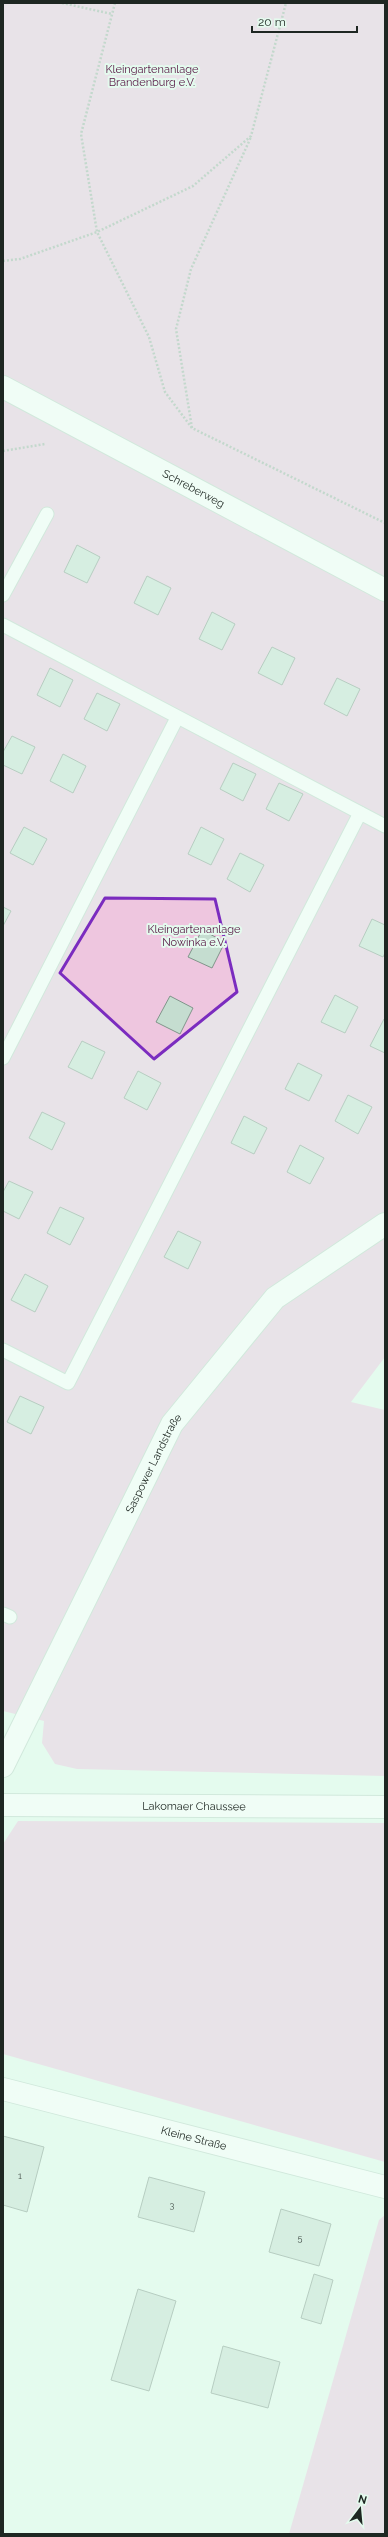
<svg xmlns="http://www.w3.org/2000/svg" width="388" height="2537" font-family="Raleway,sans-serif">
  <style>
    .green { fill: #eec6df }
    .building { fill: #c5ddd0; stroke: #80958a }
    .lines { fill: none; stroke-linecap: round; stroke-linejoin: round }
    .service-casing { stroke: #bbd2c6; stroke-width: 15 }
    .minor-casing { stroke: #bbd2c6; stroke-width: 24 }
    .tertiary-casing { stroke: #bbd2c6; stroke-width: 24 }
    .path { stroke: #9caea4; stroke-width: 2.5; stroke-dasharray: 2 2; stroke-linecap: butt }
    .service { stroke: #fff; stroke-width: 13 }
    .minor { stroke: #fff; stroke-width: 22 }
    .tertiary { stroke: #fff; stroke-width: 22 }
    .marked { fill: none; stroke: #7b2cbf; stroke-width: 3; stroke-linejoin: round }
    .labels { text-anchor: middle; dominant-baseline: central; stroke-width: 4; stroke-linejoin: round; paint-order: stroke }
    .number-label { font-size: 9px; fill: #48544e }
    .park-label { font-size: 11px; fill: #571644; stroke: #e4fbee }
    .street-label { font-size: 11px; fill: #1e2722; stroke: #e4fbee }
  </style>
  <rect width="100%" height="100%" fill="#e4fbee"/>
  <!-- green -->
  <g class="green">
    <path d="M3,3H385V1357L351,1402L385,1410V1776L77,1769L55,1764L42,1743L44,1721L3,1711Z"/>
    <path d="M18,1821L385,1823V2162L3,2054V1844Z"/>
    <path d="M385,2215V2534H289L379,2220Z"/>
  </g>
  <!-- building -->
  <g class="building">
    <path d="M77,545L100,557L87,583L64,572Z"/>
    <path d="M147,576L171,588L158,615L134,603Z"/>
    <path d="M212,612L235,624L222,650L199,639Z"/>
    <path d="M272,647L295,658L282,685L258,673Z"/>
    <path d="M50,668L73,680L60,707L37,695Z"/>
    <path d="M337,678L360,689L347,716L324,704Z"/>
    <path d="M97,693L120,704L107,731L84,719Z"/>
    <path d="M12,736L35,747L22,774L3,765V752Z"/>
    <path d="M63,754L86,766L73,793L50,781Z"/>
    <path d="M233,763L256,774L243,801L220,789Z"/>
    <path d="M279,783L303,794L289,821L266,809Z"/>
    <path d="M24,827L47,839L33,865L10,853Z"/>
    <path d="M201,827L224,839L211,865L188,854Z"/>
    <path d="M240,853L264,865L250,892L227,879Z"/>
    <path d="M3,907L11,911L3,926Z"/>
    <path d="M372,919L385,925V953L383,957L359,946Z"/>
    <path d="M202,930L225,942L212,968L188,957Z"/>
    <path d="M335,995L358,1007L345,1033L321,1022Z"/>
    <path d="M170,996L193,1008L180,1034L156,1022Z"/>
    <path d="M384,1019L385,1020V1053L370,1046Z"/>
    <path d="M82,1041L105,1052L92,1079L68,1067Z"/>
    <path d="M298,1063L322,1075L309,1101L285,1089Z"/>
    <path d="M138,1071L161,1083L147,1110L124,1098Z"/>
    <path d="M348,1095L372,1107L358,1134L335,1121Z"/>
    <path d="M42,1112L65,1123L52,1150L29,1138Z"/>
    <path d="M244,1116L267,1128L254,1154L231,1143Z"/>
    <path d="M300,1145L324,1158L310,1184L287,1172Z"/>
    <path d="M9,1181L33,1192L19,1219L3,1211V1192Z"/>
    <path d="M60,1207L84,1218L70,1245L47,1233Z"/>
    <path d="M178,1231L201,1242L188,1269L164,1257Z"/>
    <path d="M25,1274L48,1286L35,1312L11,1300Z"/>
    <path d="M20,1396L44,1407L31,1434L7,1422Z"/>
    <path d="M3,2136L44,2147L27,2212L3,2205Z"/>
    <path d="M149,2177L205,2192L194,2232L138,2217Z"/>
    <path d="M281,2209L331,2224L319,2266L269,2252Z"/>
    <path d="M314,2274L333,2280L321,2324L301,2318Z"/>
    <path d="M138,2289L176,2301L149,2391L111,2380Z"/>
    <path d="M223,2346L280,2362L268,2408L211,2393Z"/>
  </g>
  <g class="lines">
    <defs>
      <g id="service">
        <path d="M3,595L47,514"/>
        <path d="M3,625L385,826"/>
        <path d="M3,1058L177,718"/>
        <path d="M3,1350L68,1383L360,813"/>
        <path d="M3,1614L10,1617"/>
      </g>
      <g id="minor">
        <path id="s1" d="M3,387L385,590"/>
        <path id="s2" d="M3,1766L172,1424L275,1298L385,1224"/>
        <path id="s3" d="M3,2089L385,2187"/>
      </g>
      <g id="tertiary">
        <path id="s4" d="M3,1805L385,1807"/>
      </g>
    </defs>
    <!-- service casing -->
    <use href="#service" class="service-casing"/>
    <!-- minor casing -->
    <use href="#minor" class="minor-casing"/>
    <!-- tertiary casing -->
    <use href="#tertiary" class="tertiary-casing"/>
    <!-- path -->
    <g class="path">
      <path d="M62,3L112,14"/>
      <path d="M115,3L81,134L97,232L149,337L165,392L192,428L385,523"/>
      <path d="M3,261L20,259L97,232L193,186L251,136L286,3"/>
      <path d="M192,428L176,329L191,269L251,137"/>
      <path d="M3,451L45,444"/>
    </g>
    <!-- service -->
    <use href="#service" class="service"/>
    <!-- minor -->
    <use href="#minor" class="minor"/>
    <!-- tertiary -->
    <use href="#tertiary" class="tertiary"/>
  </g>
  <!-- marked area -->
  <path d="M0 0H388V2537H0ZM105,898L215,899L237,992L154,1059L60,973Z" fill="#e4fbee" fill-opacity=".55" fill-rule="evenodd"/>
  <path class="marked" d="M105,898L215,899L237,992L154,1059L60,973Z"/>
  <g class="labels">
    <!-- number labels -->
    <g class="number-label">
      <text x="20" y="2176">1</text>
      <text x="172" y="2205">3</text>
      <text x="300" y="2238">5</text>
    </g>
    <!-- park labels -->
    <g class="park-label">
      <text x="152" y="69">Kleingartenanlage<tspan x="152" dy="13">Brandenburg e.V.</tspan></text>
      <text x="194" y="929">Kleingartenanlage<tspan x="194" dy="13">Nowinka e.V.</tspan></text>
    </g>
    <!-- street labels -->
    <g class="street-label">
      <text stroke="none"><textPath href="#s1" startOffset="216">Schreberweg</textPath></text>
      <text stroke="none"><textPath href="#s2" startOffset="338">Saspower Landstraße</textPath></text>
      <text stroke="none"><textPath href="#s4" startOffset="191">Lakomaer Chaussee</textPath></text>
      <text stroke="none"><textPath href="#s3" startOffset="197">Kleine Straße</textPath></text>
    </g>
  </g>
  <!-- border -->
  <rect width="388" height="2537" fill="none" stroke="#1e2722" stroke-width="8"/>
  <!-- north arrow -->
  <g transform="translate(360 2509) rotate(16)" stroke="#e4fbee" stroke-width="3" paint-order="stroke">
  <path d="M0-3L7 15L0 10L-7 15Z" fill="#1e2722"/>
  <text y="-6" font-size="11" font-weight="bold" text-anchor="middle" fill="#1e2722">N</text>
  </g>
  <!-- scale -->
  <path d="M252 26v6h105v-6" fill="none" stroke="#1e2722" stroke-width="2"/>
  <text x="258" y="26" font-size="12" fill="#1e2722" stroke="#e4fbee" stroke-width="3" paint-order="stroke">20 m</text>
</svg>
